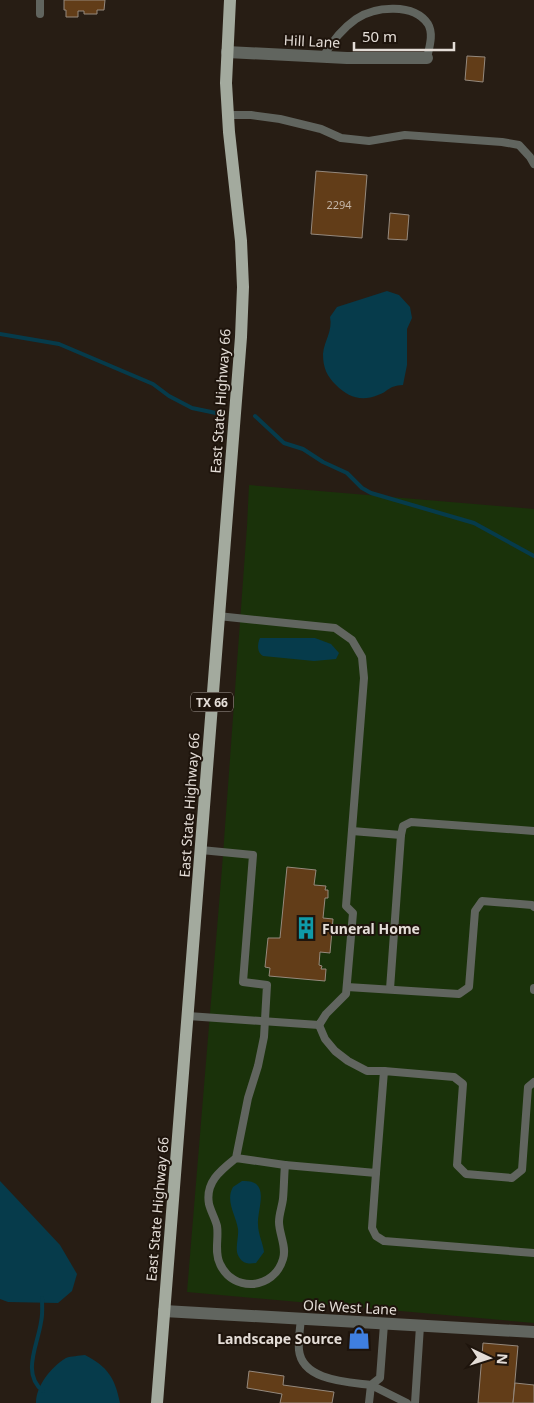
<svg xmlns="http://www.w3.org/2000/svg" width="534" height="1403" font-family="'Noto Sans',sans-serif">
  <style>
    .green { fill: #1a320a }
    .water { fill: #063b4b }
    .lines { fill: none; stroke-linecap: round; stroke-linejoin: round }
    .stream { stroke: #063b4b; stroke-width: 4 }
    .building { fill: #623d18; stroke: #95897d }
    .lane { stroke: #61655f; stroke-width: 8 }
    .street { stroke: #61655f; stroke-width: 12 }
    .primary { stroke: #a3aa9e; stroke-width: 12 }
    .labels { text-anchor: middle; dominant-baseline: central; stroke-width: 4; stroke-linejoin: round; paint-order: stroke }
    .number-label { font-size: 11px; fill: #c4b5a7 }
    .shield { fill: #1e140c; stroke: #a9a19a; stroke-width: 1 }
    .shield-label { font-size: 12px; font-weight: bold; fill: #e4ddd7 }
    .street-label { font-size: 14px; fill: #e4ddd7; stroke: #1e140c }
    .poi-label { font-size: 14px; font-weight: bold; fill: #e4ddd7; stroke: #1e140c; text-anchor: start }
  </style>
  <rect width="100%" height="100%" fill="#271d14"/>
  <!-- green -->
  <path class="green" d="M249,485L534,509V1323L187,1292L222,868L247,526Z"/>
  <!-- water -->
  <g class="water">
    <path d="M387,291L399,295L410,307L412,318L407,329V365L403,385C387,386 390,391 378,395C361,402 348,397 336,385C327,376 323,368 323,354C324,341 333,331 330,317L337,307Z"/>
    <path d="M260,638H315L331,644L339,653L336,659L314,661L263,656C257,653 257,644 260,638Z"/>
    <path d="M0,1181L60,1245L77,1274L72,1291L58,1303L8,1302L0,1299Z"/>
    <path d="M242,1181C272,1179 257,1209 258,1224C258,1234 263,1243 264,1252L256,1263C249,1264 243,1264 239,1257C234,1250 239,1238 238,1229C236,1215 225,1201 233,1187Z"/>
    <path d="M85,1355C108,1367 115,1378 120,1403H36C36,1386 51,1367 66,1358C71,1356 79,1356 85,1355Z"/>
  </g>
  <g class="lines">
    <!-- stream -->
    <g class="stream">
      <path d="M0,334L59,344L153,384L169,396L192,408L216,413"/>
      <path d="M255,416L284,443L303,449L323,462L347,473L362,488L371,493L474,523L534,556"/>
      <path d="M42,1298C42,1306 43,1314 41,1322C38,1344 21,1374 43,1391"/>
    </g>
  </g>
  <!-- building -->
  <g class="building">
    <path d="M64,0H105L104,10H97V14H84V11H78V17H66V10H64Z"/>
    <path d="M467,56L485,57L483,82L465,80Z"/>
    <path d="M316,171L367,175L362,238L311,234Z"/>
    <path d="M390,213L409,215L407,240L388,239Z"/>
    <path d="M287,867L316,870L314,885L326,886L325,890H328V898H325L323,918L333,919L330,953L320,952L319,965L322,966L321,969H326L325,981L269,976L270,968L265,967L268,938H280Z"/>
    <path d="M483,1343L518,1346L513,1403H478Z"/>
    <path d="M249,1371L284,1376L283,1385L334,1392L332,1403H280L282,1394L247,1388Z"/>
    <path d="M515,1383L534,1385V1403H513Z"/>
  </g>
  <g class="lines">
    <!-- lane -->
    <g class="lane">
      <path d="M40,14V0"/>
      <path d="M323,57C331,43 343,28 356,19C375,6 414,3 428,24C434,34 429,48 427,58"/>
      <path d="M228,115H251L280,119L321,129L341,138L369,141L405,135L502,142L519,145L530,157L534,164"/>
      <path d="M352,831L401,835L403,826L411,822L534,831"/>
      <path d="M201,850L253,855L243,982L267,985L264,1037L258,1066L248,1098L236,1158C221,1170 205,1182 209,1204C211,1212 215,1218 217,1226C219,1238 214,1252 220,1264C233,1293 274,1290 283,1259C287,1247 279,1234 279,1222C279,1214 282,1207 283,1199C284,1188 284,1176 285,1165L236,1158"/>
      <path d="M347,987L459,994L469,987L475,911L482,901L532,905L534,907"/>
      <path d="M534,988V990"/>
      <path d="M390,989L401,835"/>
      <path d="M188,1016L319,1025L326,1014L346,994L353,913L346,906L364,678L362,657L352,640L335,628L218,616"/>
      <path d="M319,1025L325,1039L335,1051L348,1061L367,1071H384"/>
      <path d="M285,1165L376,1173L384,1071L454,1077L463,1084L457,1165L466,1174L512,1178L522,1170L528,1087L534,1082"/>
      <path d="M376,1173L372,1228L376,1236L384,1241L534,1253"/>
      <path d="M301,1319C300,1329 298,1340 299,1350C302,1381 349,1382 371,1385L380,1378L384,1324"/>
      <path d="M369,1403L371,1385L407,1403"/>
      <path d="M415,1403L420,1326"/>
    </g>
    <!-- street -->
    <g class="street">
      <path d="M227,52L347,58H427"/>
      <path d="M164,1311L534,1332"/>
    </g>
    <!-- primary -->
    <path class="primary" d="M157,1403L241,337L243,287L241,241L229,132L226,83L230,0"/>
  </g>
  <!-- icons -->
  <defs>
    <symbol id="building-bare" viewBox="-9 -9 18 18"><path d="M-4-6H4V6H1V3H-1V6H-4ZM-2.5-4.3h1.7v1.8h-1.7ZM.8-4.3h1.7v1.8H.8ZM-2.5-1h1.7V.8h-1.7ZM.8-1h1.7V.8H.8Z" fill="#0f9aa8" stroke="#1e140c" stroke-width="2.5" paint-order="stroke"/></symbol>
    <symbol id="shop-bare" viewBox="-9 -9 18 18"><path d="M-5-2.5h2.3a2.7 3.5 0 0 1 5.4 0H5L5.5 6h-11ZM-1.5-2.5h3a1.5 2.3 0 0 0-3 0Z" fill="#3f7fe0" stroke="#1e140c" stroke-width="2.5" paint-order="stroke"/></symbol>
  </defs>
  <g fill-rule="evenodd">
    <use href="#building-bare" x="290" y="912" width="32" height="32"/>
    <use href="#shop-bare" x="343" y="1322" width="32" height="32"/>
  </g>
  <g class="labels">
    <!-- number labels -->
    <g class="number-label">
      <text x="339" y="204">2294</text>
    </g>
    <!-- shield labels -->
    <rect class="shield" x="191" y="692.5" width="42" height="19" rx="4"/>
    <g class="shield-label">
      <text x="212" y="702">TX 66</text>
    </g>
    <!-- street labels -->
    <g class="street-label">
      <text transform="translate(312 41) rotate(3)">Hill Lane</text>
      <text transform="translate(220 401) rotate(-86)">East State Highway 66</text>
      <text transform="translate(189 805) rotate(-86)">East State Highway 66</text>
      <text transform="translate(157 1209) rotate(-85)">East State Highway 66</text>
      <text transform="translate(350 1307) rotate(3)">Ole West Lane</text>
    </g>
    <!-- poi labels -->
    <g class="poi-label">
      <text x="322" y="928">Funeral Home</text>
      <text x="342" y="1338" text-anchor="end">Landscape Source</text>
    </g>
  </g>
  <!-- north arrow -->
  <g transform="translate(489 1358) rotate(94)" stroke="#1e140c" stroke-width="4" paint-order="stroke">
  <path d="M0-4L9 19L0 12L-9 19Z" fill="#e4ddd7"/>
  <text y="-8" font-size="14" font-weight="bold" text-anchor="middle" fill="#e4ddd7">N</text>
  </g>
  <!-- scale -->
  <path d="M354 42v8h100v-8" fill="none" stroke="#e4ddd7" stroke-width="2.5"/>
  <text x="362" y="42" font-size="15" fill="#e4ddd7" stroke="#1e140c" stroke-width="4" paint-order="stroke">50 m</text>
</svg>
